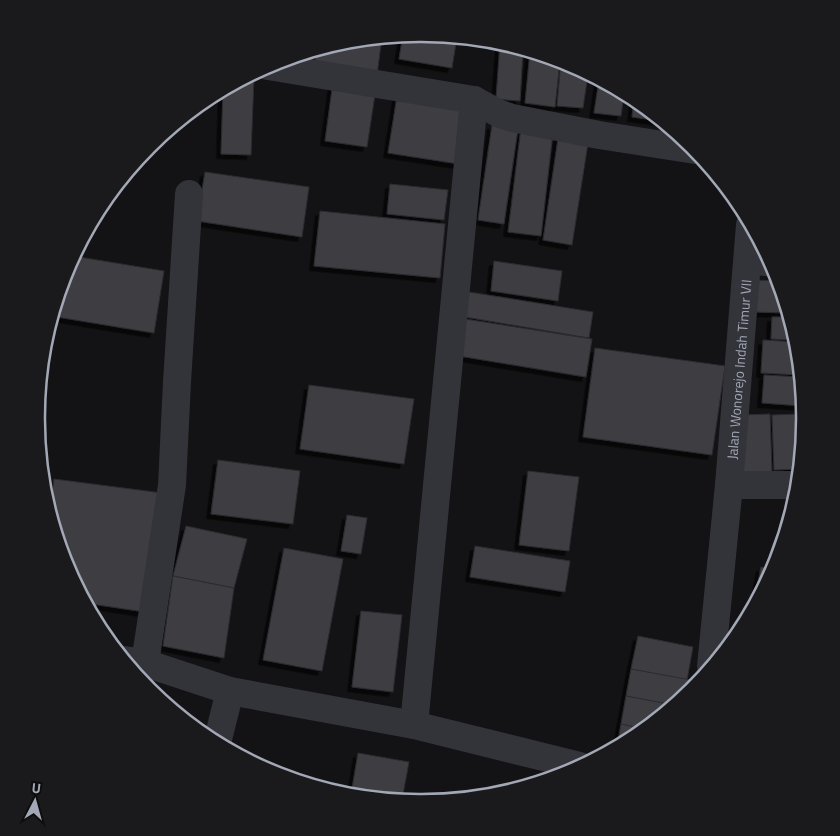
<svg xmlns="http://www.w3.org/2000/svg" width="840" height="836" font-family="'Titillium Web',sans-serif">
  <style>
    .building { fill: #3c3d42; stroke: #2d2c31; filter: url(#shadow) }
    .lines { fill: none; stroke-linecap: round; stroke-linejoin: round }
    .service { stroke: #33343a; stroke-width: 25 }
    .minor { stroke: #33343a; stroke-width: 28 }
    .labels { text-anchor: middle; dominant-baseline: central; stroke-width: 4; stroke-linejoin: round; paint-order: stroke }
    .street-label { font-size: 14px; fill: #a3a8b6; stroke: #0e0e0f }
    .rim { fill: none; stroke: #a3a8b6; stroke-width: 2.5 }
  </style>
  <defs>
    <filter id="shadow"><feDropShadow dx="-4.5" dy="4.5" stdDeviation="0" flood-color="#0009"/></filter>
  </defs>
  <rect width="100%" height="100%" fill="#131214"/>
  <!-- building -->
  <g class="building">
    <path d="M420,34L457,37L452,68L399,59L403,35Z"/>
    <path d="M382,37L377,75L314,67L317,50L345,41Z"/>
    <path d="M500,43L523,50L520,101L496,99Z"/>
    <path d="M312,51L311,64L281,60Z"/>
    <path d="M530,52L560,61L555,107L525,103Z"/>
    <path d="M561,61L588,74L583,108L557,106Z"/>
    <path d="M248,77H254L251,155L221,154L223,90Z"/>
    <path d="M599,80L624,94L621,116L594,113Z"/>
    <path d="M333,82L376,88L367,147L325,141Z"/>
    <path d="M398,90L469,101L459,164L388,153Z"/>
    <path d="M634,99L661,121L632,117Z"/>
    <path d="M492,125L518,129L504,224L478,220Z"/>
    <path d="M521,128L553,132L541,236L508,232Z"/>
    <path d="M559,132L589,137L572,245L543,240Z"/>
    <path d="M205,172L309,187L302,237L197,221Z"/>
    <path d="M390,184L448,190L444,220L387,214Z"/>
    <path d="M320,211L445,224L440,278L314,266Z"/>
    <path d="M73,256L164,271L154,333L51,316L65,271Z"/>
    <path d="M494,261L562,271L558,301L491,291Z"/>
    <path d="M754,280L778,281L788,313L754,312Z"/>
    <path d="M469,292L593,312L589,338L465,317Z"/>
    <path d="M772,317H789L796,340L771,339Z"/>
    <path d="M465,319L592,339L586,377L459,356Z"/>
    <path d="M763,340L797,342L800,375L761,373Z"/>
    <path d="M595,348L725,366L712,455L583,437Z"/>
    <path d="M764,375L800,377L803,406L762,403Z"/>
    <path d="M309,385L414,399L404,464L300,449Z"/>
    <path d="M770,414L772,474L743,475L740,415Z"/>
    <path d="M803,414L799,469L774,470L772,415Z"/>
    <path d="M218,460L300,471L293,524L211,514Z"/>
    <path d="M528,471L579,477L569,551L519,545Z"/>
    <path d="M54,479L162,493L145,612L85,603L65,565L49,514Z"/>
    <path d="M347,515L367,518L361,554L341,551Z"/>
    <path d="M186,526L247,539L234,588L173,576Z"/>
    <path d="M475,546L570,561L565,592L470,577Z"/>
    <path d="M284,548L343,559L322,671L263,660Z"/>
    <path d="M761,567L773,569L757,598H755Z"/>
    <path d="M173,576L234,588L224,658L163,646Z"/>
    <path d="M361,611L402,615L393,692L352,687Z"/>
    <path d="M638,636L693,647L687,680L631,669Z"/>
    <path d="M631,669L691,680L689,692L673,705L626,696Z"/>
    <path d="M626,696L673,705L644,729L621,724Z"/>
    <path d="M621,724L644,729L633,738L617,746Z"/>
    <path d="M358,753L409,762L402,800L351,795Z"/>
  </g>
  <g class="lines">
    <!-- service -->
    <path class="service" d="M748,262L771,264"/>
    <!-- minor -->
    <g class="minor">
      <path d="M268,66L474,100L498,113L512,118L599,135L695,150"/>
      <path d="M474,100L414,725L580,766"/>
      <path d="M729,485H798"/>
      <path d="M124,660L145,663L230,691L414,725"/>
      <path d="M145,663L172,485L177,382L189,194"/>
      <path id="s1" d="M711,666L729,485L750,225"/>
      <path d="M217,743L230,691"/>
    </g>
  </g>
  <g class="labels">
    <!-- street labels -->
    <g class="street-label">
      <text stroke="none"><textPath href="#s1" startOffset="298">Jalan Wonorejo Indah Timur VII</textPath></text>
    </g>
  </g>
  <!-- crop -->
  <path d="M0 0H840V836H0ZM420 42H421A375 375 0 0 1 796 417V419A375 375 0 0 1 421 794H420A375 375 0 0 1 45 419V417A375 375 0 0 1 420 42Z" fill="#1a1a1c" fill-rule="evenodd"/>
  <path class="rim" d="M420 42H421A375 375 0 0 1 796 417V419A375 375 0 0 1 421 794H420A375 375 0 0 1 45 419V417A375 375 0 0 1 420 42Z"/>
  <!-- north arrow -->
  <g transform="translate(35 801) rotate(6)" stroke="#0e0e0f" stroke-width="4" paint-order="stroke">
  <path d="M0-4L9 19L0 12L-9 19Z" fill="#a3a8b6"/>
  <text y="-8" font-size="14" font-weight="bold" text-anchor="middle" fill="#a3a8b6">U</text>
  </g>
</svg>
